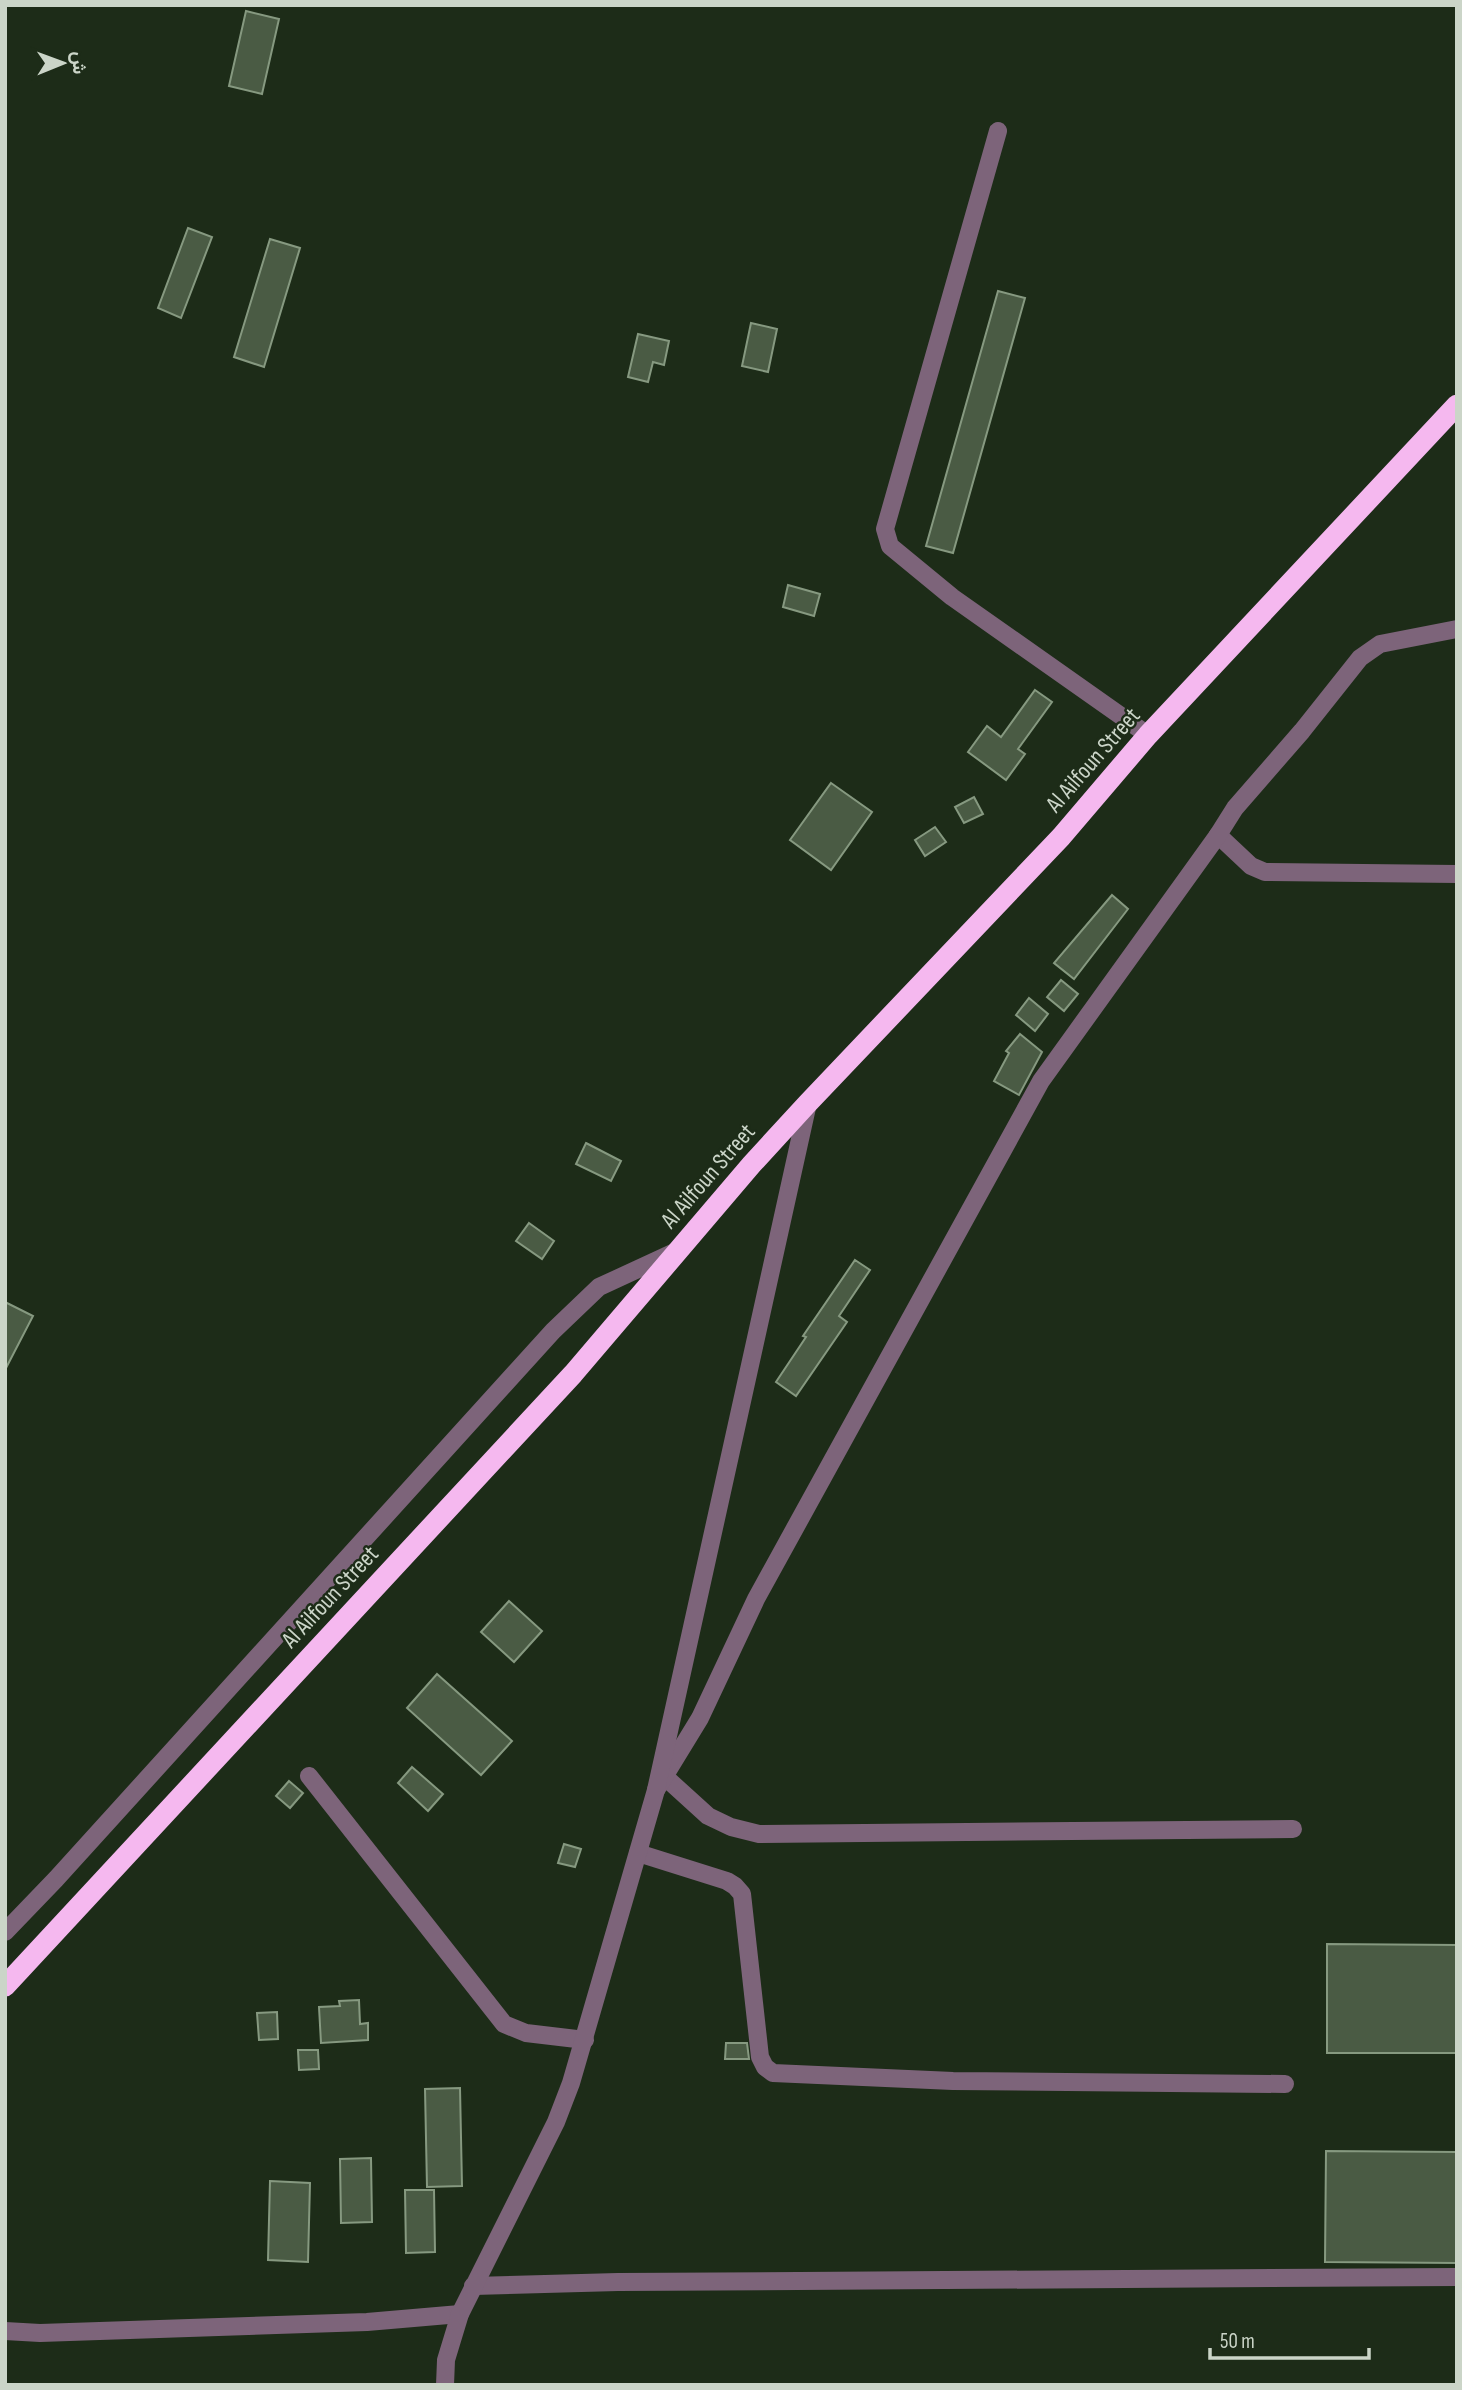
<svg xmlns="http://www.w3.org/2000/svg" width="1462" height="2390" font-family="'Sofia Sans Condensed',Vazirmatn,sans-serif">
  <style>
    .building { fill: #4a5b44; stroke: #869980; stroke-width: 2 }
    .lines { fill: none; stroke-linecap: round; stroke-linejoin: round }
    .minor { stroke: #7d647a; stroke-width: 18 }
    .highway { stroke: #f5b8ef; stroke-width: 21 }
    .labels { text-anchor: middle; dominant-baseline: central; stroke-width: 5; stroke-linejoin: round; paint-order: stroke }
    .street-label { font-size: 24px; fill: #cbd5c8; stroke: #1d2c18 }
  </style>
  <rect width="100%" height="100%" fill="#1d2c18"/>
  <!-- building -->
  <g class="building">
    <path d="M246,11L279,19L262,94L229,86Z"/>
    <path d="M188,228L212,237L181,318L158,308Z"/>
    <path d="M270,239L300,248L264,367L234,357Z"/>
    <path d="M998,291L1025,298L953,553L926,546Z"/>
    <path d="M751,323L777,329L768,372L742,366Z"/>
    <path d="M638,334L669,341L664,365L653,362L648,382L628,377Z"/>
    <path d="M788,585L820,594L814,616L783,607Z"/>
    <path d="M1035,690L1052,702L1018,749L1025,754L1006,780L968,752L987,726L1001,737Z"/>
    <path d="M831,783L872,812L831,870L790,840Z"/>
    <path d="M974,797L983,814L964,823L955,807Z"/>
    <path d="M935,827L946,842L925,856L915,840Z"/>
    <path d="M1112,895L1128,909L1074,979L1054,963Z"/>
    <path d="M1061,980L1078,994L1064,1011L1047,997Z"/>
    <path d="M1029,998L1048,1014L1035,1031L1016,1015Z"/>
    <path d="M1020,1034L1042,1052L1019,1095L994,1081L1009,1053L1006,1051Z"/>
    <path d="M586,1143L621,1161L611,1181L576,1164Z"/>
    <path d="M529,1223L554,1241L542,1259L516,1241Z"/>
    <path d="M855,1260L870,1270L839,1316L847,1322L796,1396L776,1382L806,1337L803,1336Z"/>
    <path d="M5,1302L33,1316L5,1370Z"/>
    <path d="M509,1601L542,1631L514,1662L481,1632Z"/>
    <path d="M437,1674L512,1741L481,1775L407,1708Z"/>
    <path d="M412,1767L443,1794L428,1811L398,1783Z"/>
    <path d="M289,1781L303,1793L290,1808L276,1796Z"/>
    <path d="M564,1844L581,1849L575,1867L558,1863Z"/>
    <path d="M1327,1944L1457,1945V2053H1327Z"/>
    <path d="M359,2000L360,2024L368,2023V2040L321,2043L319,2007L340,2006L339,2001Z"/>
    <path d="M277,2012L278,2039L259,2040L257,2013Z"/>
    <path d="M726,2043H747L749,2059H725Z"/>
    <path d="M298,2050H318L319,2069L299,2070Z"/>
    <path d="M460,2088L462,2186L427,2187L425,2089Z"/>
    <path d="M1326,2151L1457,2152V2263L1325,2262Z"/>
    <path d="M371,2158L372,2222L341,2223L340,2159Z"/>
    <path d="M270,2181L310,2183L308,2262L268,2260Z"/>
    <path d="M405,2190H434L435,2252L406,2253Z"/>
  </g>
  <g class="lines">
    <!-- minor -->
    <g class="minor">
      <path d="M998,131L885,529L890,546L952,597L1148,735"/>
      <path d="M1218,835L1251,866L1265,872L1457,874"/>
      <path d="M309,1776L504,2024L526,2033L585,2040"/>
      <path d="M664,1776L708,1816L731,1827L759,1834L1293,1829"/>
      <path d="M656,1790L700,1718L756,1599L1041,1081L1218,835L1235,808L1302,731L1360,658L1380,644L1457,629"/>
      <path d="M638,1853L727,1881L735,1886L742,1894L760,2057L765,2067L773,2073L953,2081L1285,2084"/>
      <path d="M5,1932L56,1879L553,1331L599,1287L677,1251"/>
      <path d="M473,2286L618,2282L1457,2277"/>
      <path d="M5,2331L40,2333L367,2322L460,2314"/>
      <path d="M445,2385L446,2360L460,2314L556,2122L571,2083L656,1790L808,1103"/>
    </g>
    <!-- highway -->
    <path class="highway" d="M5,1986L573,1374L752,1164L808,1103L1061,837L1148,735L1457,405"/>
  </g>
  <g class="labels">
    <!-- street labels -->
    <g class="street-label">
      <text transform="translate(1093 760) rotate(-49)">Al Ailfoun Street</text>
      <text transform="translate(708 1176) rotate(-49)">Al Ailfoun Street</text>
      <text transform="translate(330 1597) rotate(-47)">Al Ailfoun Street</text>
    </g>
  </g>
  <!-- border -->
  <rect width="1462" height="2390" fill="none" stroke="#cbd5c8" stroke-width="14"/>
  <!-- north arrow -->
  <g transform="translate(63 63) rotate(89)" stroke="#1d2c18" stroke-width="5" paint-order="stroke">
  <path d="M0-5L12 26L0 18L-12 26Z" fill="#cbd5c8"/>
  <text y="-10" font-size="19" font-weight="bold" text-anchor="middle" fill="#cbd5c8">ش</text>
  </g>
  <!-- scale -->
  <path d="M1210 2348v10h159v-10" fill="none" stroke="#cbd5c8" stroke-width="3.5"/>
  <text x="1220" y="2348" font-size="21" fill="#cbd5c8" stroke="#1d2c18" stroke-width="5" paint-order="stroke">50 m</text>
</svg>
